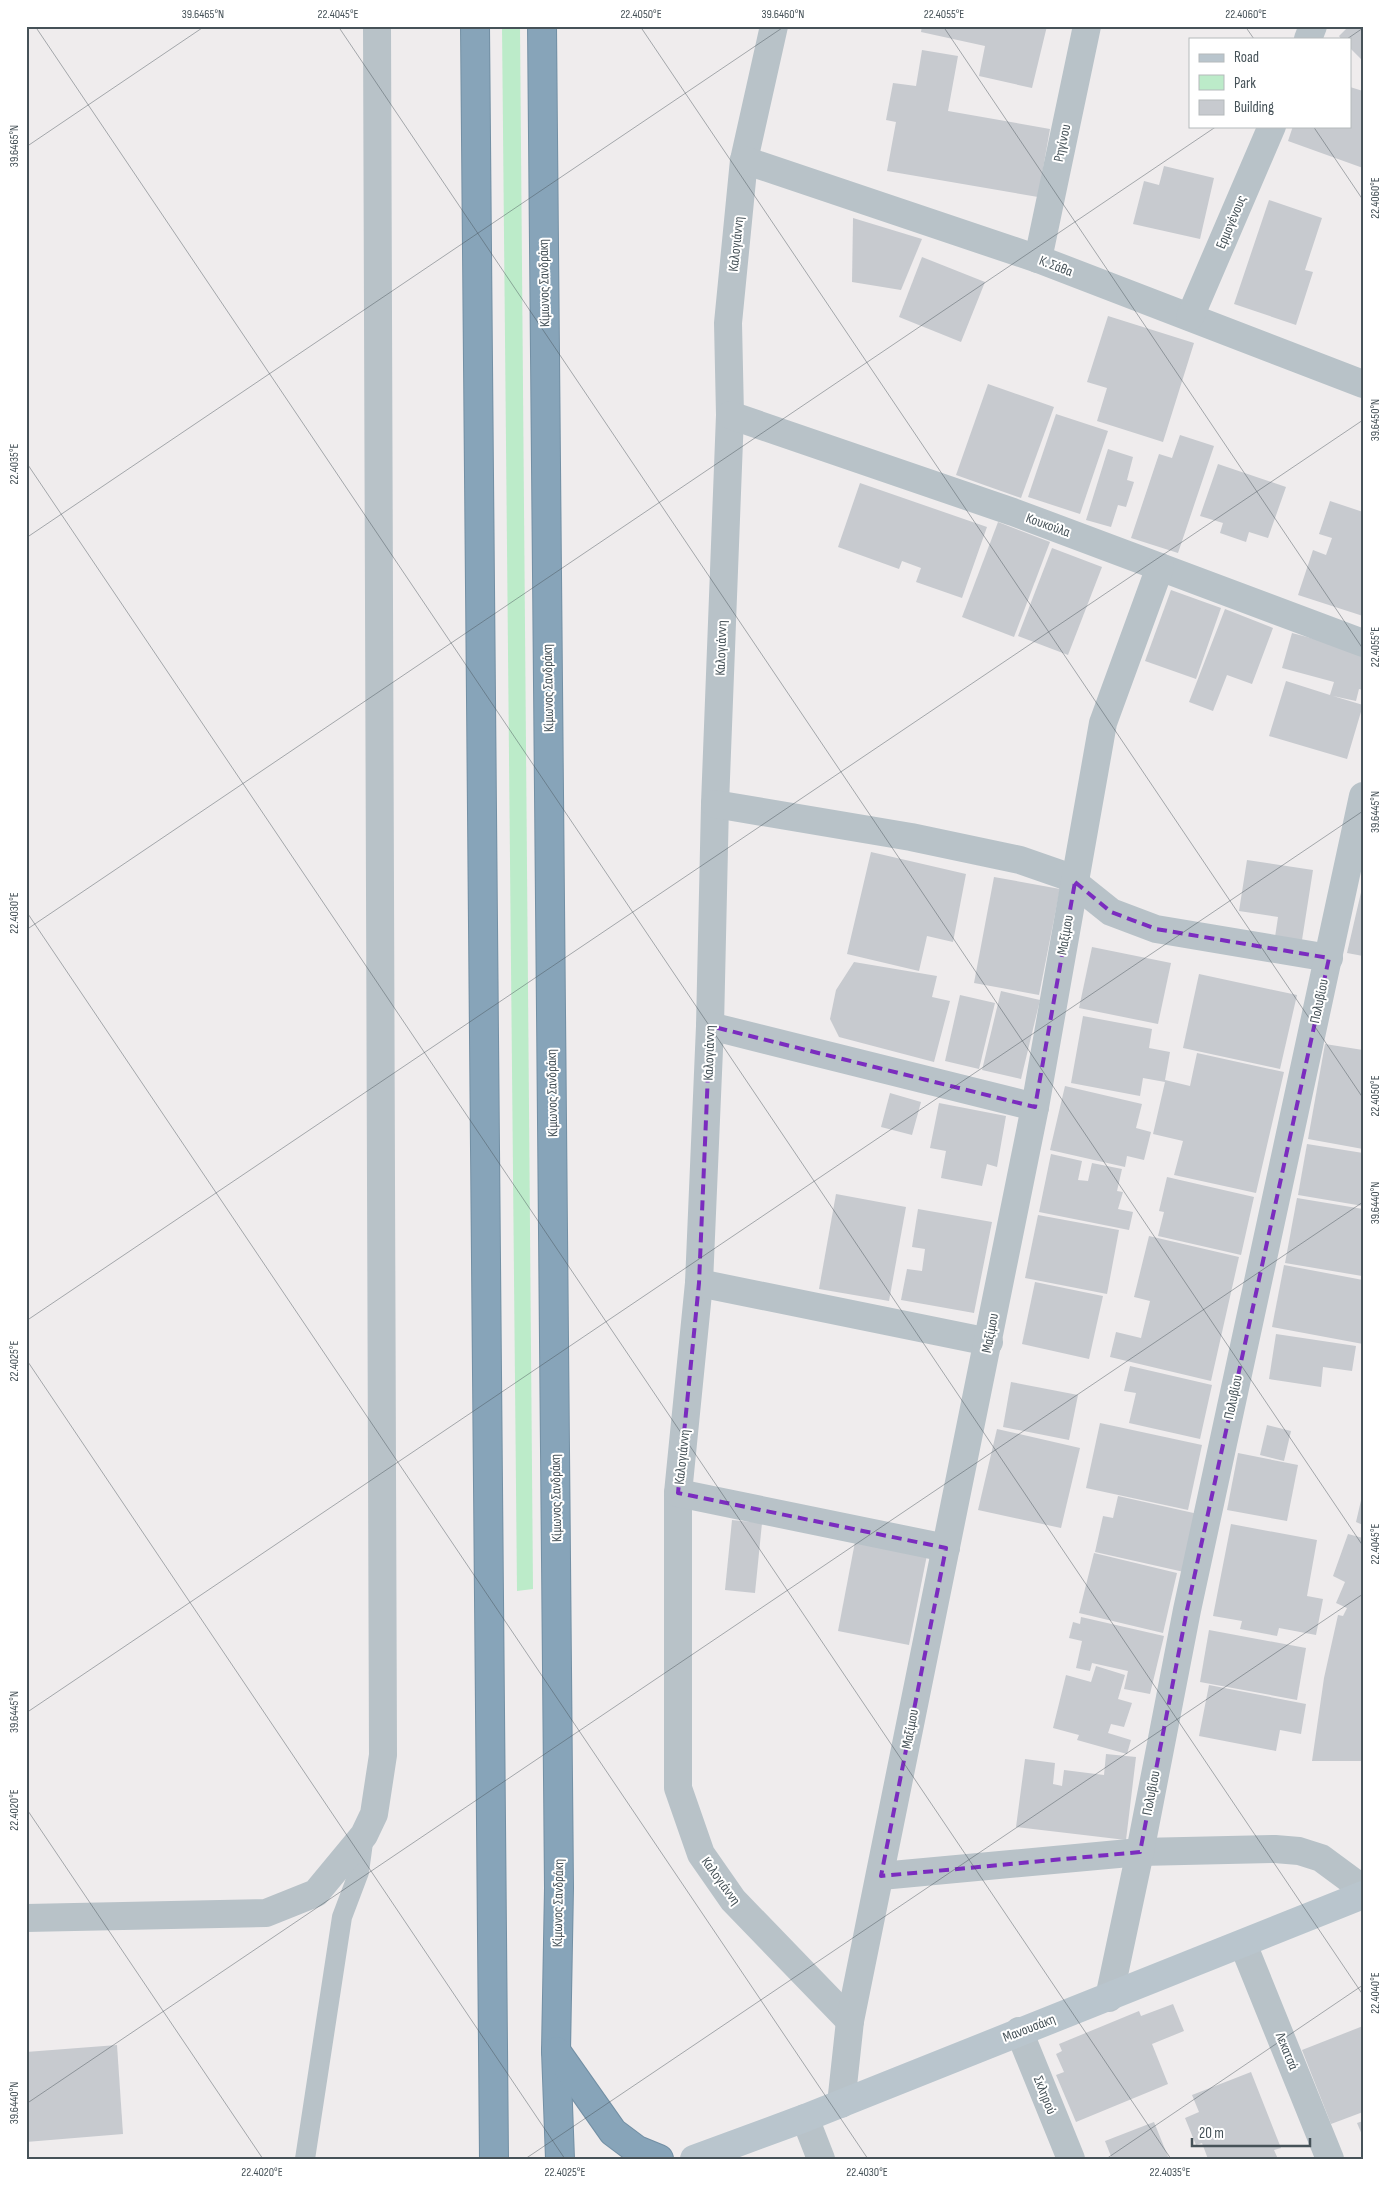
<svg xmlns="http://www.w3.org/2000/svg" width="1389" height="2185" font-family="'Sofia Sans Condensed',sans-serif">
  <style>
    .green { fill: #bcebc9 }
    .building { fill: #c7cacf }
    .lines { fill: none; stroke-linecap: round; stroke-linejoin: round }
    .highway-casing { stroke: #728fa4; stroke-width: 30 }
    .lane { stroke: #b8c2c8; stroke-width: 20 }
    .street { stroke: #b8c2c8; stroke-width: 28 }
    .secondary { stroke: #b9c5cd; stroke-width: 28 }
    .highway { stroke: #87a4b9; stroke-width: 28 }
    .marked { fill: none; stroke: #7b2cbf; stroke-width: 4; stroke-dasharray: 10 6; stroke-linejoin: round }
    .ticks { fill: none; stroke: #465258; stroke-width: 1; stroke-opacity: 0.45 }
    .labels { text-anchor: middle; dominant-baseline: central; stroke-width: 4; stroke-linejoin: round; paint-order: stroke }
    .street-label { font-size: 14px; fill: #465258; stroke: #fff }
    .neatline { fill: none; stroke: #465258; stroke-width: 2 }
    .ticks-label { font-size: 12px; text-anchor: middle; fill: #465258 }
  </style>
  <rect width="100%" height="100%" fill="#efeced"/>
  <!-- green -->
  <path class="green" d="M502,26H520L533,1589L517,1591Z"/>
  <!-- building -->
  <g class="building">
    <path d="M922,26H1047L1032,88L979,76L985,46L921,32Z"/>
    <path d="M1349,26H1363V61L1350,48V39H1341L1339,36Z"/>
    <path d="M922,50L958,56L948,111L1050,129L1038,197L887,171L896,122L886,120L893,83L916,86Z"/>
    <path d="M1350,87L1363,91V168L1288,141L1293,126H1350Z"/>
    <path d="M1164,166L1214,178L1200,239L1133,224L1144,181L1159,185Z"/>
    <path d="M1269,200L1322,218L1305,270L1313,272L1296,325L1234,304Z"/>
    <path d="M853,218L922,239L901,290L852,282Z"/>
    <path d="M922,257L985,282L961,342L899,317Z"/>
    <path d="M1108,316L1194,343L1163,442L1097,421L1107,388L1087,382Z"/>
    <path d="M988,384L1054,407L1021,498L956,475Z"/>
    <path d="M1056,414L1108,431L1080,514L1028,497Z"/>
    <path d="M1180,435L1214,446L1178,553L1131,538L1159,454L1172,458Z"/>
    <path d="M1108,449L1133,457L1127,480L1134,482L1126,507L1118,505L1111,527L1086,520Z"/>
    <path d="M1218,464L1286,487L1268,538L1249,532L1246,542L1220,533L1223,523L1200,516Z"/>
    <path d="M860,483L987,527L962,598L916,582L921,568L902,561L899,569L838,547Z"/>
    <path d="M1330,501L1363,512V616L1298,595L1313,550L1326,555L1332,538L1319,534Z"/>
    <path d="M998,522L1050,542L1014,637L962,617Z"/>
    <path d="M1052,548L1102,567L1068,655L1018,636Z"/>
    <path d="M1171,590L1221,608L1196,679L1145,661Z"/>
    <path d="M1225,609L1273,628L1252,684L1227,675L1213,711L1189,702Z"/>
    <path d="M1292,633L1363,652V690L1359,689L1356,701L1333,696L1363,705L1347,759L1269,736L1286,681L1330,695L1334,682L1282,668Z"/>
    <path d="M871,852L966,874L953,942L927,936L919,971L847,954Z"/>
    <path d="M1247,860L1313,870L1302,940L1275,937L1278,917L1239,911Z"/>
    <path d="M994,877L1060,889L1039,995L974,983Z"/>
    <path d="M1362,888L1363,889V956L1347,953Z"/>
    <path d="M1092,947L1171,963L1158,1024L1079,1008Z"/>
    <path d="M854,962L937,976L932,997L950,1001L934,1062L839,1037L830,1019L836,990Z"/>
    <path d="M1199,974L1297,995L1280,1069L1183,1048Z"/>
    <path d="M1001,991L1040,1000L1021,1079L982,1070Z"/>
    <path d="M960,995L995,1003L979,1069L945,1061Z"/>
    <path d="M1083,1016L1152,1029L1149,1048L1170,1052L1165,1080L1190,1086L1197,1053L1284,1072L1256,1193L1174,1175L1183,1141L1153,1134L1165,1082L1143,1078L1140,1096L1071,1083Z"/>
    <path d="M1325,1044L1363,1050V1149L1308,1139Z"/>
    <path d="M1065,1086L1142,1104L1136,1128L1151,1132L1144,1160L1127,1156L1125,1167L1050,1150Z"/>
    <path d="M890,1093L921,1102L912,1135L881,1127Z"/>
    <path d="M939,1103L1006,1116L997,1167L987,1164L982,1186L941,1178L946,1151L930,1148Z"/>
    <path d="M1307,1144L1363,1153V1206L1298,1195Z"/>
    <path d="M1051,1154L1082,1161L1078,1180L1088,1181L1092,1163L1122,1169L1117,1191L1123,1192L1118,1209L1133,1212L1129,1230L1039,1212Z"/>
    <path d="M1167,1177L1254,1197L1241,1255L1158,1236L1164,1212L1159,1211Z"/>
    <path d="M836,1194L906,1207L889,1301L819,1289Z"/>
    <path d="M1297,1198L1363,1209L1362,1276L1285,1263Z"/>
    <path d="M918,1209L992,1222L974,1313L901,1300L907,1269L922,1271L925,1249L912,1247Z"/>
    <path d="M1038,1215L1119,1230L1107,1294L1025,1278Z"/>
    <path d="M1149,1236L1239,1257L1211,1381L1110,1357L1116,1332L1141,1338L1150,1301L1134,1297Z"/>
    <path d="M1284,1265L1363,1280V1344L1272,1327Z"/>
    <path d="M1035,1282L1103,1296L1089,1359L1022,1344Z"/>
    <path d="M1276,1334L1356,1346L1352,1371L1323,1367L1321,1387L1269,1379Z"/>
    <path d="M1130,1366L1212,1385L1200,1439L1129,1423L1136,1393L1124,1391Z"/>
    <path d="M1011,1382L1078,1395L1069,1440L1003,1427Z"/>
    <path d="M1100,1423L1202,1445L1188,1510L1086,1488Z"/>
    <path d="M1267,1425L1291,1431L1284,1461L1260,1455Z"/>
    <path d="M997,1429L1080,1448L1061,1528L978,1510Z"/>
    <path d="M1238,1453L1298,1465L1287,1521L1227,1510Z"/>
    <path d="M1118,1496L1198,1514L1184,1572L1095,1552L1103,1516L1113,1518Z"/>
    <path d="M1362,1496H1363V1525L1356,1522Z"/>
    <path d="M732,1520L762,1523L755,1593L725,1590Z"/>
    <path d="M1231,1524L1317,1540L1307,1596L1323,1599L1316,1635L1279,1628L1277,1636L1240,1629L1242,1621L1213,1616Z"/>
    <path d="M1348,1534L1363,1538V1761H1312L1324,1678L1338,1615L1343,1616L1347,1608L1336,1603L1345,1582L1333,1576Z"/>
    <path d="M855,1542L927,1555L909,1645L838,1631Z"/>
    <path d="M1094,1553L1177,1573L1163,1633L1079,1613Z"/>
    <path d="M1081,1617L1164,1636L1150,1694L1124,1689L1128,1671L1092,1663L1090,1671L1076,1668L1082,1641L1069,1638L1073,1622L1080,1624Z"/>
    <path d="M1209,1630L1306,1648L1297,1700L1200,1682Z"/>
    <path d="M1096,1666L1125,1675L1118,1699L1132,1703L1124,1727L1111,1724L1108,1733L1131,1740L1127,1754L1077,1740L1079,1735L1053,1728L1066,1675L1091,1682Z"/>
    <path d="M1209,1685L1306,1704L1301,1734L1280,1730L1276,1751L1199,1736Z"/>
    <path d="M1106,1754L1136,1757L1126,1840L1016,1827L1025,1759L1055,1763L1053,1784L1062,1786L1064,1770L1104,1775Z"/>
    <path d="M1173,2004L1184,2031L1152,2044L1168,2084L1076,2122L1056,2075L1064,2072L1056,2054L1062,2051L1059,2044L1139,2011L1141,2016Z"/>
    <path d="M1363,2026V2112L1331,2124L1302,2050Z"/>
    <path d="M117,2045L123,2134L26,2142V2052Z"/>
    <path d="M1251,2072L1281,2148L1274,2150L1278,2159H1208L1202,2143L1196,2145L1185,2118L1199,2112L1192,2095Z"/>
    <path d="M1363,2121V2137L1357,2123Z"/>
    <path d="M1154,2122L1169,2159H1112L1105,2141Z"/>
  </g>
  <g class="lines">
    <defs>
      <g id="highway">
        <path d="M475,26L494,2159"/>
        <path d="M542,26L559,1888L556,2051L560,2159"/>
        <path d="M556,2051L613,2132L637,2150L659,2159"/>
      </g>
    </defs>
    <!-- highway casing -->
    <use href="#highway" class="highway-casing"/>
    <!-- lane -->
    <path class="lane" d="M305,2159L342,1917L359,1872L364,1835"/>
    <!-- street -->
    <g class="street">
      <path d="M774,26L744,160L728,323L730,415L715,804L710,1026L699,1283L678,1493V1788L701,1854L733,1900L850,2021"/>
      <path d="M1308,39L1313,26"/>
      <path d="M744,160L1038,259L1363,384"/>
      <path d="M1038,259L1087,26"/>
      <path d="M1190,317L1272,126"/>
      <path d="M730,415L1013,512L1363,643"/>
      <path d="M715,804L911,837L1020,860L1066,876L1111,912L1156,929L1329,958"/>
      <path d="M710,1026L1035,1107"/>
      <path d="M699,1283L989,1342"/>
      <path d="M678,1493L946,1548"/>
      <path d="M881,1876L1140,1852L1275,1849L1299,1851L1321,1858L1363,1889"/>
      <path d="M26,1918L266,1913L316,1893L364,1835L374,1814L383,1755L377,26"/>
      <path d="M1243,1944L1330,2159"/>
      <path d="M1109,1998L1140,1852L1187,1610L1363,796"/>
      <path d="M1019,2031L1071,2159"/>
      <path d="M841,2104L850,2021L1035,1107L1103,723L1160,567"/>
      <path d="M805,2118L821,2159"/>
    </g>
    <!-- secondary -->
    <path class="secondary" d="M694,2159L805,2118L1363,1895"/>
    <!-- highway -->
    <use href="#highway" class="highway"/>
  </g>
  <!-- marked area -->
  <path class="marked" d="M1075,882L1111,912L1156,929L1329,958L1187,1610L1140,1852L881,1876L946,1548L678,1493L699,1283L710,1026L1035,1107Z"/>
  <!-- ticks -->
  <path class="ticks" d="M35,26L1363,1995M338,26L1363,1546M640,26L1363,1098M943,26L1363,649M1245,26L1254,39M1347,39L1363,28M1313,126L1363,200M26,147L205,26M26,462L1171,2159M26,538L785,26M26,911L868,2159M26,930L1217,126M26,1321L1363,420M26,1359L565,2159M26,1713L1363,811M26,1808L263,2159M26,2104L1363,1202M525,2159L1363,1594M1106,2159L1363,1985"/>
  <g class="labels">
    <!-- street labels -->
    <g class="street-label">
      <text transform="translate(1062 143) rotate(-78)">Ρηγίνου</text>
      <text transform="translate(1231 222) rotate(-67)">Ερμογένους</text>
      <text transform="translate(736 244) rotate(-84)">Καλογιάννη</text>
      <text transform="translate(1056 266) rotate(21)">Κ. Σάθα</text>
      <text transform="translate(544 283) rotate(-91)">Κίμωνος Σανδράκη</text>
      <text transform="translate(1048 525) rotate(20)">Κουκούλα</text>
      <text transform="translate(721 648) rotate(-88)">Καλογιάννη</text>
      <text transform="translate(548 688) rotate(-91)">Κίμωνος Σανδράκη</text>
      <text transform="translate(1065 935) rotate(-80)">Μαξίμου</text>
      <text transform="translate(1319 1001) rotate(-78)">Πολυβίου</text>
      <text transform="translate(709 1053) rotate(-88)">Καλογιάννη</text>
      <text transform="translate(552 1093) rotate(-91)">Κίμωνος Σανδράκη</text>
      <text transform="translate(990 1333) rotate(-79)">Μαξίμου</text>
      <text transform="translate(1233 1397) rotate(-78)">Πολυβίου</text>
      <text transform="translate(682 1457) rotate(-84)">Καλογιάννη</text>
      <text transform="translate(556 1498) rotate(-91)">Κίμωνος Σανδράκη</text>
      <text transform="translate(910 1729) rotate(-79)">Μαξίμου</text>
      <text transform="translate(1151 1793) rotate(-79)">Πολυβίου</text>
      <text transform="translate(721 1881) rotate(54)">Καλογιάννη</text>
      <text transform="translate(558 1903) rotate(-89)">Κίμωνος Σανδράκη</text>
      <text transform="translate(1029 2028) rotate(-21)">Μανουσάκη</text>
      <text transform="translate(1287 2051) rotate(68)">Λεκατσά</text>
      <text transform="translate(1045 2095) rotate(68)">Σκληρού</text>
    </g>
  </g>
  <!-- border -->
  <rect width="1389" height="2185" fill="none" stroke="#ffffff" stroke-width="55"/>
  <!-- legend -->
  <rect x="1189" y="38" width="162" height="90" fill="#ffffff" stroke="#b5babc"/>
  <rect x="1199" y="54" width="25" height="8" fill="#b9c5cd" stroke="#b5babc"/>
  <text x="1234" y="62" font-size="15" fill="#465258">Road</text>
  <rect x="1199" y="75" width="25" height="15" fill="#bcebc9" stroke="#b5babc"/>
  <text x="1234" y="88" font-size="15" fill="#465258">Park</text>
  <rect x="1199" y="100" width="25" height="15" fill="#c7cacf" stroke="#b5babc"/>
  <text x="1234" y="112" font-size="15" fill="#465258">Building</text>
  <!-- scale -->
  <path d="M1192 2138v8h118v-8" fill="none" stroke="#465258" stroke-width="2.5"/>
  <text x="1199" y="2138" font-size="15" fill="#465258" stroke="#ffffff" stroke-width="4" paint-order="stroke">20 m</text>
  <rect x="28" y="28" width="1334" height="2130" class="neatline"/>
  <g class="ticks-label">
    <text x="203" y="18">39.6465°N</text>
    <text x="338" y="18">22.4045°E</text>
    <text x="641" y="18">22.4050°E</text>
    <text x="783" y="18">39.6460°N</text>
    <text x="944" y="18">22.4055°E</text>
    <text x="1246" y="18">22.4060°E</text>
    <text transform="translate(14 146) rotate(-90)" y="4">39.6465°N</text>
    <text transform="translate(1375 198) rotate(-90)" y="4">22.4060°E</text>
    <text transform="translate(1375 420) rotate(-90)" y="4">39.6450°N</text>
    <text transform="translate(14 464) rotate(-90)" y="4">22.4035°E</text>
    <text transform="translate(1375 647) rotate(-90)" y="4">22.4055°E</text>
    <text transform="translate(1375 812) rotate(-90)" y="4">39.6445°N</text>
    <text transform="translate(14 913) rotate(-90)" y="4">22.4030°E</text>
    <text transform="translate(1375 1096) rotate(-90)" y="4">22.4050°E</text>
    <text transform="translate(1375 1203) rotate(-90)" y="4">39.6440°N</text>
    <text transform="translate(14 1361) rotate(-90)" y="4">22.4025°E</text>
    <text transform="translate(1375 1544) rotate(-90)" y="4">22.4045°E</text>
    <text transform="translate(14 1712) rotate(-90)" y="4">39.6445°N</text>
    <text transform="translate(14 1810) rotate(-90)" y="4">22.4020°E</text>
    <text transform="translate(1375 1993) rotate(-90)" y="4">22.4040°E</text>
    <text transform="translate(14 2103) rotate(-90)" y="4">39.6440°N</text>
    <text x="262" y="2176">22.4020°E</text>
    <text x="565" y="2176">22.4025°E</text>
    <text x="867" y="2176">22.4030°E</text>
    <text x="1170" y="2176">22.4035°E</text>
  </g>
</svg>
